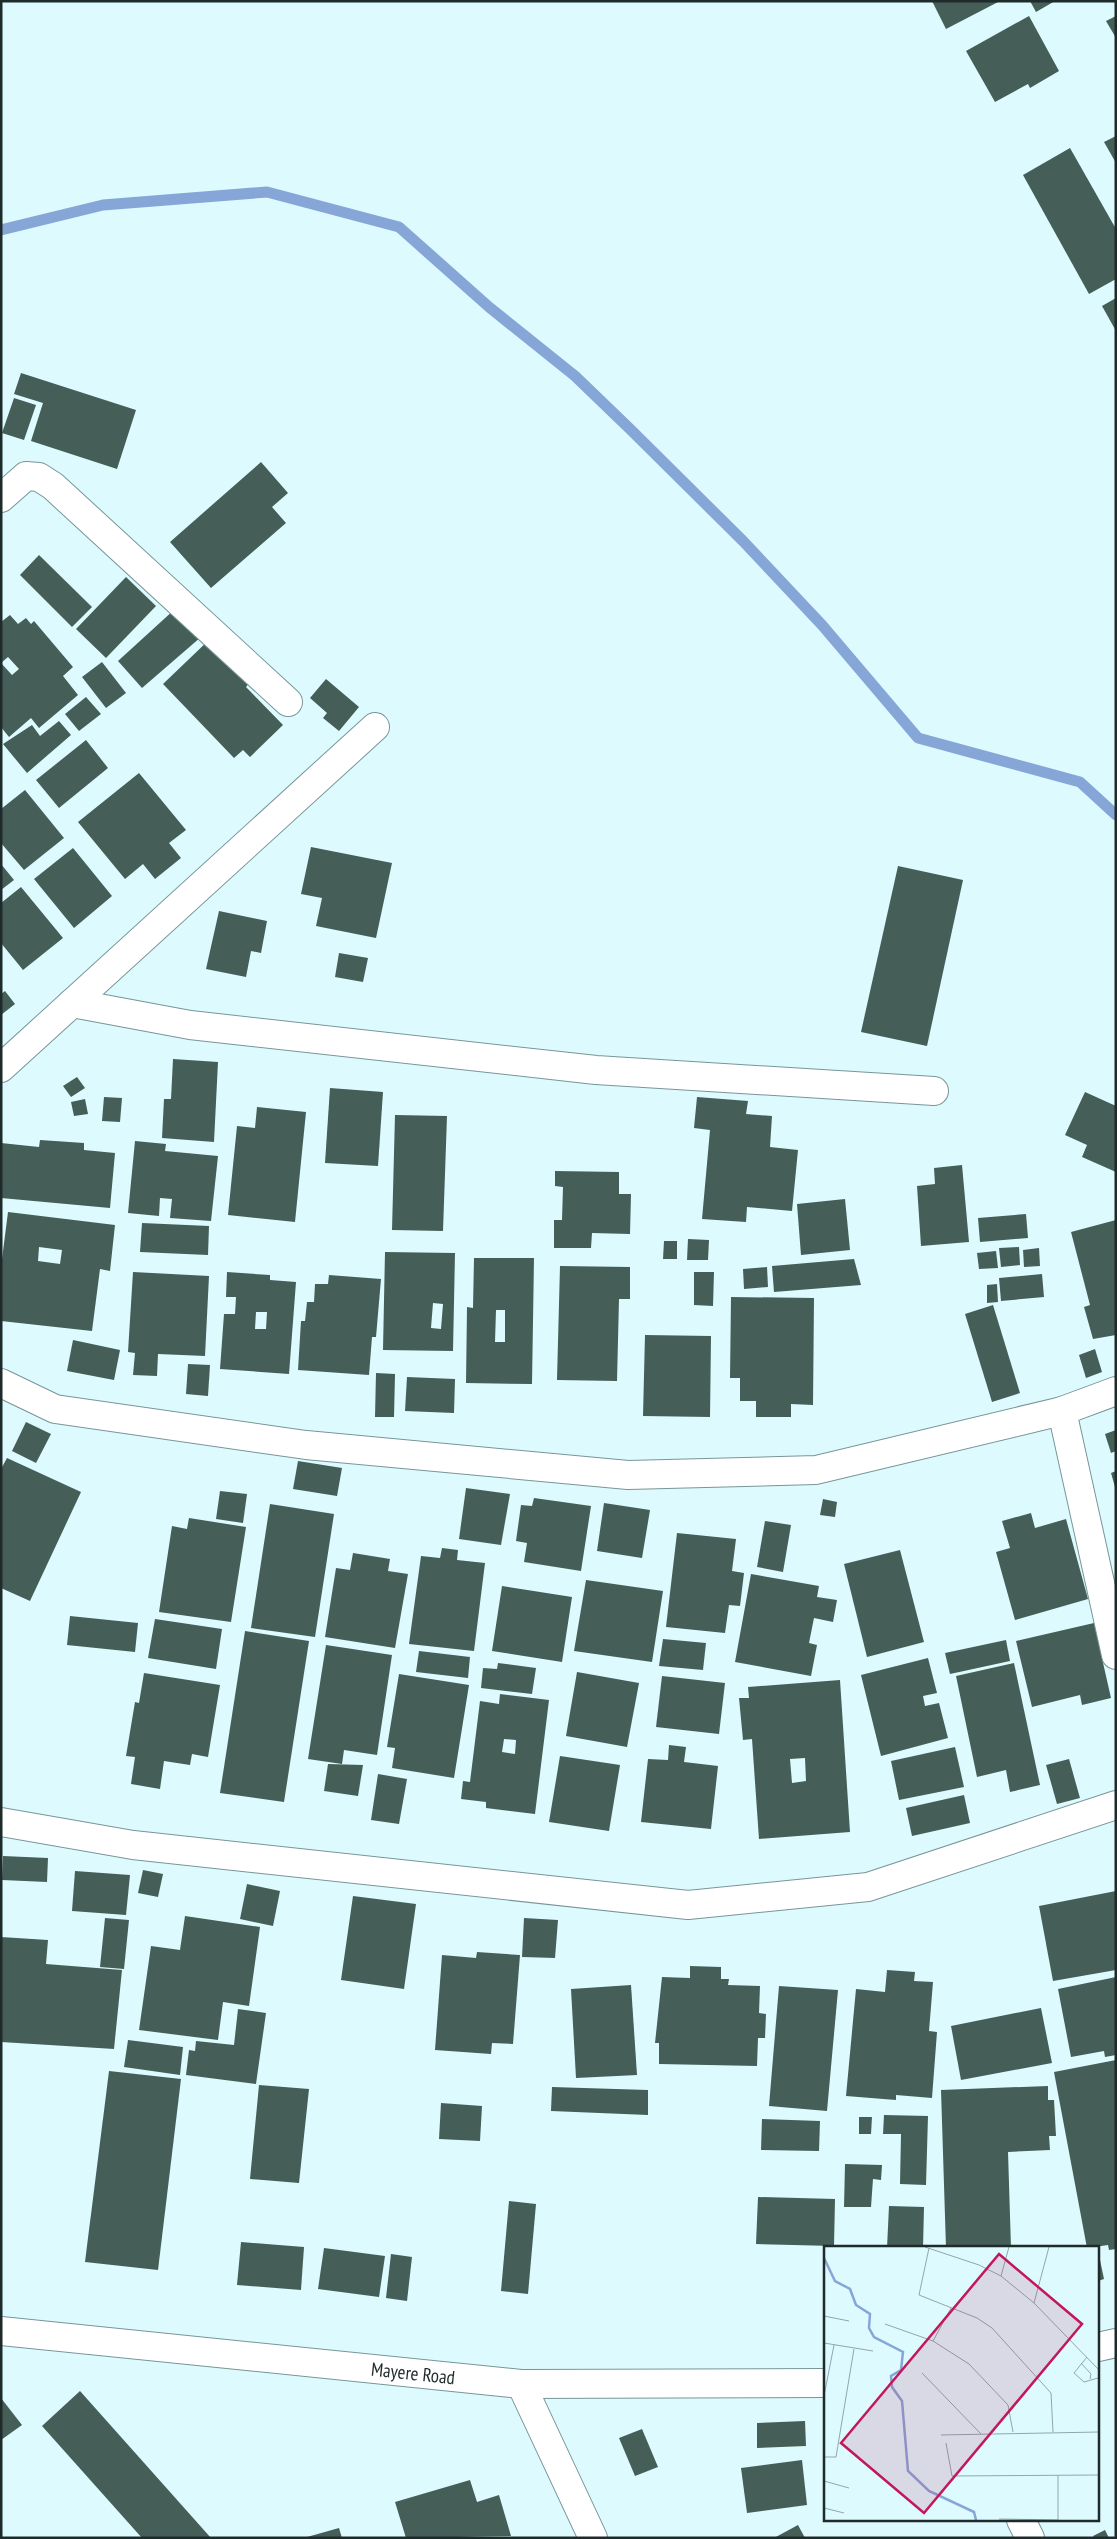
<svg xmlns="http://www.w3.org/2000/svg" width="1117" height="2539" font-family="'PT Sans Narrow',sans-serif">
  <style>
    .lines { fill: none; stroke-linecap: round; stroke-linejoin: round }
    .stream { stroke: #86a6d7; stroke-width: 11 }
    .building { fill: #455e57; fill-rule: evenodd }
    .minor-casing { stroke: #799598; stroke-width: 30 }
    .tertiary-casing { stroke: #799598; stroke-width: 30 }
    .minor { stroke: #fff; stroke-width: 28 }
    .tertiary { stroke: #fff; stroke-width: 28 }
    .labels { text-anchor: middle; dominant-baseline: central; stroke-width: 5; stroke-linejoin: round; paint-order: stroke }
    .street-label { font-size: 19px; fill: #1f2a2b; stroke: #fff }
    .inset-river { fill: none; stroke: #86a6d7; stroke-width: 2.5 }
    .inset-road { fill: none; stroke: #91a7aa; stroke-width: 1 }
    .view { fill: #c2185b; fill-opacity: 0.15; stroke: #c2185b; stroke-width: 2.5 }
    .inset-edge { fill: none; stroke: #1f2a2b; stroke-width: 2.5 }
  </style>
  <rect width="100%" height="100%" fill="#ddfbfe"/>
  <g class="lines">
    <!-- stream -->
    <path class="stream" d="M1,230L103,205L267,192L399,227L489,307L575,376L630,429L743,541L822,625L918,738L1080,782L1116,815"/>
  </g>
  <!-- building -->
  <g class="building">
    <path d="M932,1H1000L946,29Z"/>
    <path d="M1030,1H1055L1036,12Z"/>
    <path d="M1029,16L1059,71L1030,88L1028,84L995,102L966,51Z"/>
    <path d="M1116,16V38L1106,21Z"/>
    <path d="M1116,136V163L1104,142Z"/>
    <path d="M1070,148L1116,229V279L1089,294L1023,175Z"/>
    <path d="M1116,298V331L1102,306Z"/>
    <path d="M21,373L136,410L117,469L31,441L43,403L14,394Z"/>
    <path d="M14,398L36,405L24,440L2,433Z"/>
    <path d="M261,462L288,493L272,507L286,523L211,588L170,542Z"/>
    <path d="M39,555L92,607L72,627L20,575Z"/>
    <path d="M126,577L156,606L106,658L76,629Z"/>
    <path d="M175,609L201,637L142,688L118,661Z"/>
    <path d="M10,615L18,624L26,618L31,624L34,621L73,667L63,676L78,695L39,728L31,718L9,737L1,727V622ZM8,657L19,669L12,675L1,663Z"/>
    <path d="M211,638L251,681L246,687L283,725L250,757L243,750L234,758L163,684Z"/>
    <path d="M102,662L126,693L106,708L82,677Z"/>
    <path d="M326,679L359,707L339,731L323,718L327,713L310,698Z"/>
    <path d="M86,697L101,714L79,731L65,714Z"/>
    <path d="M59,721L71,735L27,773L3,744L32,725L40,736Z"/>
    <path d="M86,740L108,768L59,808L36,780Z"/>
    <path d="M139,773L186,830L169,843L181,858L155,879L143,864L125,879L78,822Z"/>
    <path d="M25,790L64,838L24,870L1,843V809Z"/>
    <path d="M311,847L392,863L376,938L316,926L322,898L301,894Z"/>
    <path d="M73,848L112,896L74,928L34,879Z"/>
    <path d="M1,864L14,880L1,890Z"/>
    <path d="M898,866L963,880L927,1046L861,1032Z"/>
    <path d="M21,887L63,938L23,970L1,943V903Z"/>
    <path d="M219,911L267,921L261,953L251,951L246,977L206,969Z"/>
    <path d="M339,953L368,958L363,982L335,977Z"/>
    <path d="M5,991L15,1004L1,1015V994Z"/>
    <path d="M173,1059L218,1062L214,1142L162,1138L164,1099H171Z"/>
    <path d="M77,1077L85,1088L71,1097L63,1086Z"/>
    <path d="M330,1088L383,1092L378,1166L325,1163Z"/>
    <path d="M1085,1092L1116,1106V1172L1082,1157L1087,1145L1065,1135Z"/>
    <path d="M104,1097L122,1098L120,1122L102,1121Z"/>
    <path d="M697,1097L748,1101L746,1114L772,1116L770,1147L798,1150L792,1211L747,1207L746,1222L702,1219L710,1130L694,1128Z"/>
    <path d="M85,1099L88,1114L74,1116L71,1102Z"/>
    <path d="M257,1107L306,1112L295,1222L228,1215L237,1126L255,1128Z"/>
    <path d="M395,1115L447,1116L443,1231L392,1230Z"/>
    <path d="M40,1140L84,1143V1150L115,1153L110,1208L1,1198V1143L39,1147Z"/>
    <path d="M135,1141L166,1144L165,1151L218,1156L211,1221L170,1218L172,1199L160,1198L159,1216L128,1213Z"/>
    <path d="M962,1165L969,1242L921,1246L917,1186L935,1184L934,1168Z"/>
    <path d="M555,1171L619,1172V1194H631L630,1234L592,1233L591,1248H554V1220H562L563,1187L555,1186Z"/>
    <path d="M845,1199L850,1250L801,1255L797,1204Z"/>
    <path d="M8,1212L115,1225L110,1271L100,1269L92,1331L1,1321V1267ZM39,1247L62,1250L60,1264L38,1261Z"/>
    <path d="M1026,1214L1028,1238L980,1242L978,1218Z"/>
    <path d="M1116,1220V1335L1093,1339L1084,1307L1090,1305L1071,1232Z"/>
    <path d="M142,1223L209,1226L208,1255L140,1252Z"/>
    <path d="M688,1239L709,1240L708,1260H687Z"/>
    <path d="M664,1241H677V1259H663Z"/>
    <path d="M1019,1247L1020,1265L1001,1267L999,1248Z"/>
    <path d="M1039,1248L1040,1266L1024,1267L1023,1250Z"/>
    <path d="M996,1251L998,1268L979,1269L977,1253Z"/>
    <path d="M385,1252L455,1253L453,1351L383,1350ZM433,1303L443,1304L441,1329L431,1328Z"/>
    <path d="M474,1258H534L532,1384L466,1383L467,1307L473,1308ZM496,1310H505V1342H495Z"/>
    <path d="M854,1259L861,1285L774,1292L772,1266Z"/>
    <path d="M560,1266L630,1267V1299H619L617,1381L557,1380Z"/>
    <path d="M767,1267L768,1287L744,1289L743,1269Z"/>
    <path d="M133,1272L209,1276L205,1356L158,1354L157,1376L133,1375L135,1353L128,1352Z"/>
    <path d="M227,1272L270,1275V1280L296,1282L289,1374L220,1369L224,1314H235L236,1297H226ZM256,1312H267L266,1329H255Z"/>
    <path d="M694,1272H714L713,1306L694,1305Z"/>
    <path d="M1042,1274L1044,1297L1001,1301L999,1278Z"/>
    <path d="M329,1275L381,1279L376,1337H372L369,1375L298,1370L301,1321H305L307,1302H314L315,1284H328Z"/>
    <path d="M997,1284L998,1302L987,1303V1285Z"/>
    <path d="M731,1297L814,1298L813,1405L791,1404V1417H756V1401H740V1378H730Z"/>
    <path d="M993,1305L1020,1393L992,1402L965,1314Z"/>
    <path d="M645,1335L711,1336L710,1417L643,1416Z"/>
    <path d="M73,1340L120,1350L114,1380L67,1371Z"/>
    <path d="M1095,1349L1102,1372L1086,1378L1079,1355Z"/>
    <path d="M188,1364L210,1365L208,1396L186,1394Z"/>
    <path d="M376,1373L395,1374L394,1417H375Z"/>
    <path d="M407,1377L455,1379L454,1413L405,1411Z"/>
    <path d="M26,1422L51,1434L36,1463L12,1451Z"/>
    <path d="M1116,1430V1451L1111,1453L1105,1434Z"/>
    <path d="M7,1458L81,1492L30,1601L1,1588V1469Z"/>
    <path d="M298,1461L342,1468L337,1496L293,1489Z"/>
    <path d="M1116,1471V1487H1115L1111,1473Z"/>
    <path d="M466,1488L510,1494L501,1545L459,1539Z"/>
    <path d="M220,1491L247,1494L243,1523L216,1519Z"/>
    <path d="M534,1498L591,1506L581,1571L524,1562L527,1543L516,1541L521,1505L532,1506Z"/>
    <path d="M823,1499L837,1502L835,1517L820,1515Z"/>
    <path d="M604,1503L650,1510L642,1558L597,1551Z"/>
    <path d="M270,1504L334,1514L315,1637L251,1628Z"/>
    <path d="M1031,1513L1035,1528L1066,1519L1088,1599L1015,1620L996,1552L1010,1548L1002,1521Z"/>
    <path d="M189,1518L246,1527L231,1622L159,1612L172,1526L187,1529Z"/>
    <path d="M765,1521L791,1525L783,1572L757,1567Z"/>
    <path d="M677,1533L736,1539L732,1571L744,1573L740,1606L729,1605L725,1633L666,1627Z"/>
    <path d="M442,1548L458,1550L457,1560L485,1563L474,1651L409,1644L421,1556L440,1558Z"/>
    <path d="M900,1550L924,1642L867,1657L844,1564Z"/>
    <path d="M353,1553L390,1559L388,1571L408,1574L395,1648L325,1637L336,1568L350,1570Z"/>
    <path d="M751,1574L819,1586L817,1597L837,1600L833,1622L814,1618L809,1643L817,1645L811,1676L735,1662Z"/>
    <path d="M586,1580L663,1591L652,1662L574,1651Z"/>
    <path d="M502,1586L572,1597L562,1662L492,1651Z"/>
    <path d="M70,1616L138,1623L135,1652L67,1645Z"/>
    <path d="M155,1619L222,1629L216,1669L148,1658Z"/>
    <path d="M1094,1623L1111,1698L1082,1705L1080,1695L1032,1707L1016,1641Z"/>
    <path d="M245,1631L309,1641L284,1802L220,1793Z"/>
    <path d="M663,1639L706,1643L703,1670L659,1666Z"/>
    <path d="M1006,1640L1010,1661L950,1674L945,1653Z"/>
    <path d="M326,1645L392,1655L377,1755L344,1750L342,1764L308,1759Z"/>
    <path d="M419,1651L470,1657L468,1678L416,1672Z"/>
    <path d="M928,1658L937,1693L923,1696L925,1706L939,1703L948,1738L881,1756L861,1675Z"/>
    <path d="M498,1663L536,1668L532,1694L481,1688L483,1668L497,1669Z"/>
    <path d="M1014,1663L1040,1785L1010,1792L1006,1770L977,1777L956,1676Z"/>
    <path d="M577,1672L639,1683L627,1747L566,1736Z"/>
    <path d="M144,1673L220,1685L208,1757L192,1754L190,1765L164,1761L160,1789L131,1784L135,1757L126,1756L135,1702L139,1703Z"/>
    <path d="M399,1674L469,1685L454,1778L392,1768L395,1748L387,1747Z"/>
    <path d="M662,1676L725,1683L719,1734L656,1727Z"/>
    <path d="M840,1680L850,1832L759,1839L752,1739L743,1740L739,1698H749L748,1687ZM805,1758L806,1781L792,1783L790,1759Z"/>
    <path d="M500,1694L549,1700L535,1814L486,1808V1802L461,1799L463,1781L470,1782L480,1701L499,1704ZM504,1739L516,1740L515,1754L502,1752Z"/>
    <path d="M669,1745L686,1747L684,1762L718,1766L711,1829L641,1822L648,1759L668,1760Z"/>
    <path d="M955,1747L964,1787L899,1800L891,1761Z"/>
    <path d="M560,1756L620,1765L609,1831L549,1822Z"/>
    <path d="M1069,1759L1080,1798L1057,1804L1046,1765Z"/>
    <path d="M328,1764L363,1765L358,1796L324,1791Z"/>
    <path d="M378,1774L407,1779L399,1824L371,1820Z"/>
    <path d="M964,1795L970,1823L912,1836L906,1808Z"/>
    <path d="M3,1856L48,1858L47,1882L2,1880Z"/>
    <path d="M143,1870L163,1874L158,1897L138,1893Z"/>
    <path d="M75,1871L130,1875L126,1915L72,1911Z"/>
    <path d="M247,1884L280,1891L273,1926L240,1919Z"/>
    <path d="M1116,1891V1970L1053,1981L1039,1906Z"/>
    <path d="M353,1896L416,1904L404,1989L341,1980Z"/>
    <path d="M185,1916L260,1927L249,2006L223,2002L218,2040L139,2030L151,1946L180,1950Z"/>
    <path d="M105,1918L129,1920L124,1969L100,1967Z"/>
    <path d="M524,1918L558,1920L555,1958L522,1957Z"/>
    <path d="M1,1937L48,1940L46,1964L122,1970L114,2049L1,2042Z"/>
    <path d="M477,1952L520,1955L513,2044L492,2043L491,2054L435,2050L442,1955L476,1958Z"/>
    <path d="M690,1966L721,1967V1979H729L728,1985L760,1986L759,2013L766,2014L765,2038H758L757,2066L659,2064V2043H655L662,1977L690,1978Z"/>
    <path d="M887,1970L915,1972L914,1981L933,1982L929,2031L937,2032L932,2098L896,2095V2100L846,2096L856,1989L885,1992Z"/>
    <path d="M1116,1977V2055L1105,2057L1104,2051L1071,2057L1058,1989Z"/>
    <path d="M631,1985L637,2075L576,2078L571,1989Z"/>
    <path d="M779,1986L838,1990L827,2111L769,2106Z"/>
    <path d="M1041,2008L1052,2063L961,2080L951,2026Z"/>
    <path d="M238,2009L266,2013L256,2084L186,2075L189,2050L195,2051L196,2041L234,2045Z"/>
    <path d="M128,2040L183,2047L180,2075L124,2067Z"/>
    <path d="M1116,2060V2249L1109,2250L1108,2245L1087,2248L1054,2072Z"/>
    <path d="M109,2071L181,2079L158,2270L85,2262Z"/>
    <path d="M259,2085L309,2089L299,2183L250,2179Z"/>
    <path d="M1048,2086V2100H1054L1056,2136H1049L1050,2150L1008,2152L1011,2248H946L941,2090Z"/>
    <path d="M552,2087L648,2090V2115L551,2111Z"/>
    <path d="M441,2103L482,2106L480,2141L439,2139Z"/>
    <path d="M884,2115L928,2116L926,2185L900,2184L901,2134H883Z"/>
    <path d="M859,2117H872L871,2134H859Z"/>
    <path d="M762,2119L820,2121L819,2151L761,2150Z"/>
    <path d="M845,2164L882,2165L881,2180L873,2179L871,2207H844Z"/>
    <path d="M758,2197L835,2199L834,2246L756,2244Z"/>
    <path d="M509,2201L536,2204L528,2294L501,2291Z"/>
    <path d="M889,2206L924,2207L923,2248H887Z"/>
    <path d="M241,2242L304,2247L301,2290L237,2285Z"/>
    <path d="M324,2248L385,2256L379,2297L318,2289Z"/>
    <path d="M391,2254L412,2257L407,2301L386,2298Z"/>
    <path d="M1098,2260H1100L1104,2279L1098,2281Z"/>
    <path d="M80,2391L211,2538H142L42,2426Z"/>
    <path d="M1,2398L22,2425L1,2440Z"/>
    <path d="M805,2421L806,2446L757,2448V2423Z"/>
    <path d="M642,2429L658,2467L635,2476L619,2438Z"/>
    <path d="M802,2460L807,2505L747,2513L741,2468Z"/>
    <path d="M470,2480L477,2502L499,2495L511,2536L406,2538L395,2502Z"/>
    <path d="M798,2525L805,2538H774Z"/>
    <path d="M339,2528L342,2538H307V2537Z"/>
    <path d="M1105,2530L1109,2538H1094L1093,2536Z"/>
  </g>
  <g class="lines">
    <defs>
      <g id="minor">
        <path d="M1,498L26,476L39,477L53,486L288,702"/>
        <path d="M72,1003L190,1025L596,1070L934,1091"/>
        <path d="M1,1068L375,727"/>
        <path d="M1,1383L55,1409L306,1445L628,1475L816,1470L1062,1411L1116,1391"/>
        <path d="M1062,1411L1116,1655"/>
        <path d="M1,1822L133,1845L688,1905L868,1887L1116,1805"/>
        <path d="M521,2384L593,2538"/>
        <path d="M1021,2520L1030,2538"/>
      </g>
      <g id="tertiary">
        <path d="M1,2331L521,2384L826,2383"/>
        <path d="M1098,2347L1116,2343"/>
      </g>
    </defs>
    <!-- minor casing -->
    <use href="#minor" class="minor-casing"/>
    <!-- tertiary casing -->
    <use href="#tertiary" class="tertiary-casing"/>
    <!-- minor -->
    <use href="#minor" class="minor"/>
    <!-- tertiary -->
    <use href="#tertiary" class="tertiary"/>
  </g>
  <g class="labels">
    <!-- street labels -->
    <g class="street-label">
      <text transform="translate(413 2373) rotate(6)">Mayere Road</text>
    </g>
  </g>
  <!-- overview -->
  <g transform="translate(824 2246)">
    <rect width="275" height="275" fill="#ddfbfe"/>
    <path class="inset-river" d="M0,12L11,35L26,43L32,59L46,68L45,82L50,91L79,106L77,124L67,130L68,141L78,155L84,225L105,245L150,266L152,274"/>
    <path class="inset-road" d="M101,1L155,19L177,30L210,57L275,124M105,2L95,49L153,72L168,82L227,147L229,186M177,30L185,1M210,57L225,1M0,70L25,75M61,78L109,95L145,118L184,159L189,186M109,95L127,62M0,97L49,105M263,111L250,127L260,136L274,132M257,117L267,128L266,133M98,127L157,188M0,150L10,99M117,189L275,186M122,197L128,230L274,229M0,211H12L30,103M234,229V274M0,235L25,242M0,262L20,267M175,273L234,274M275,274V63"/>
    <path class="view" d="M175,8L258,78L100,267L17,197Z"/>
    <rect width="275" height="275" class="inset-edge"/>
  </g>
  <!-- border -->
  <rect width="1117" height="2539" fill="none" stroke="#1f2a2b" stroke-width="5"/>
</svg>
